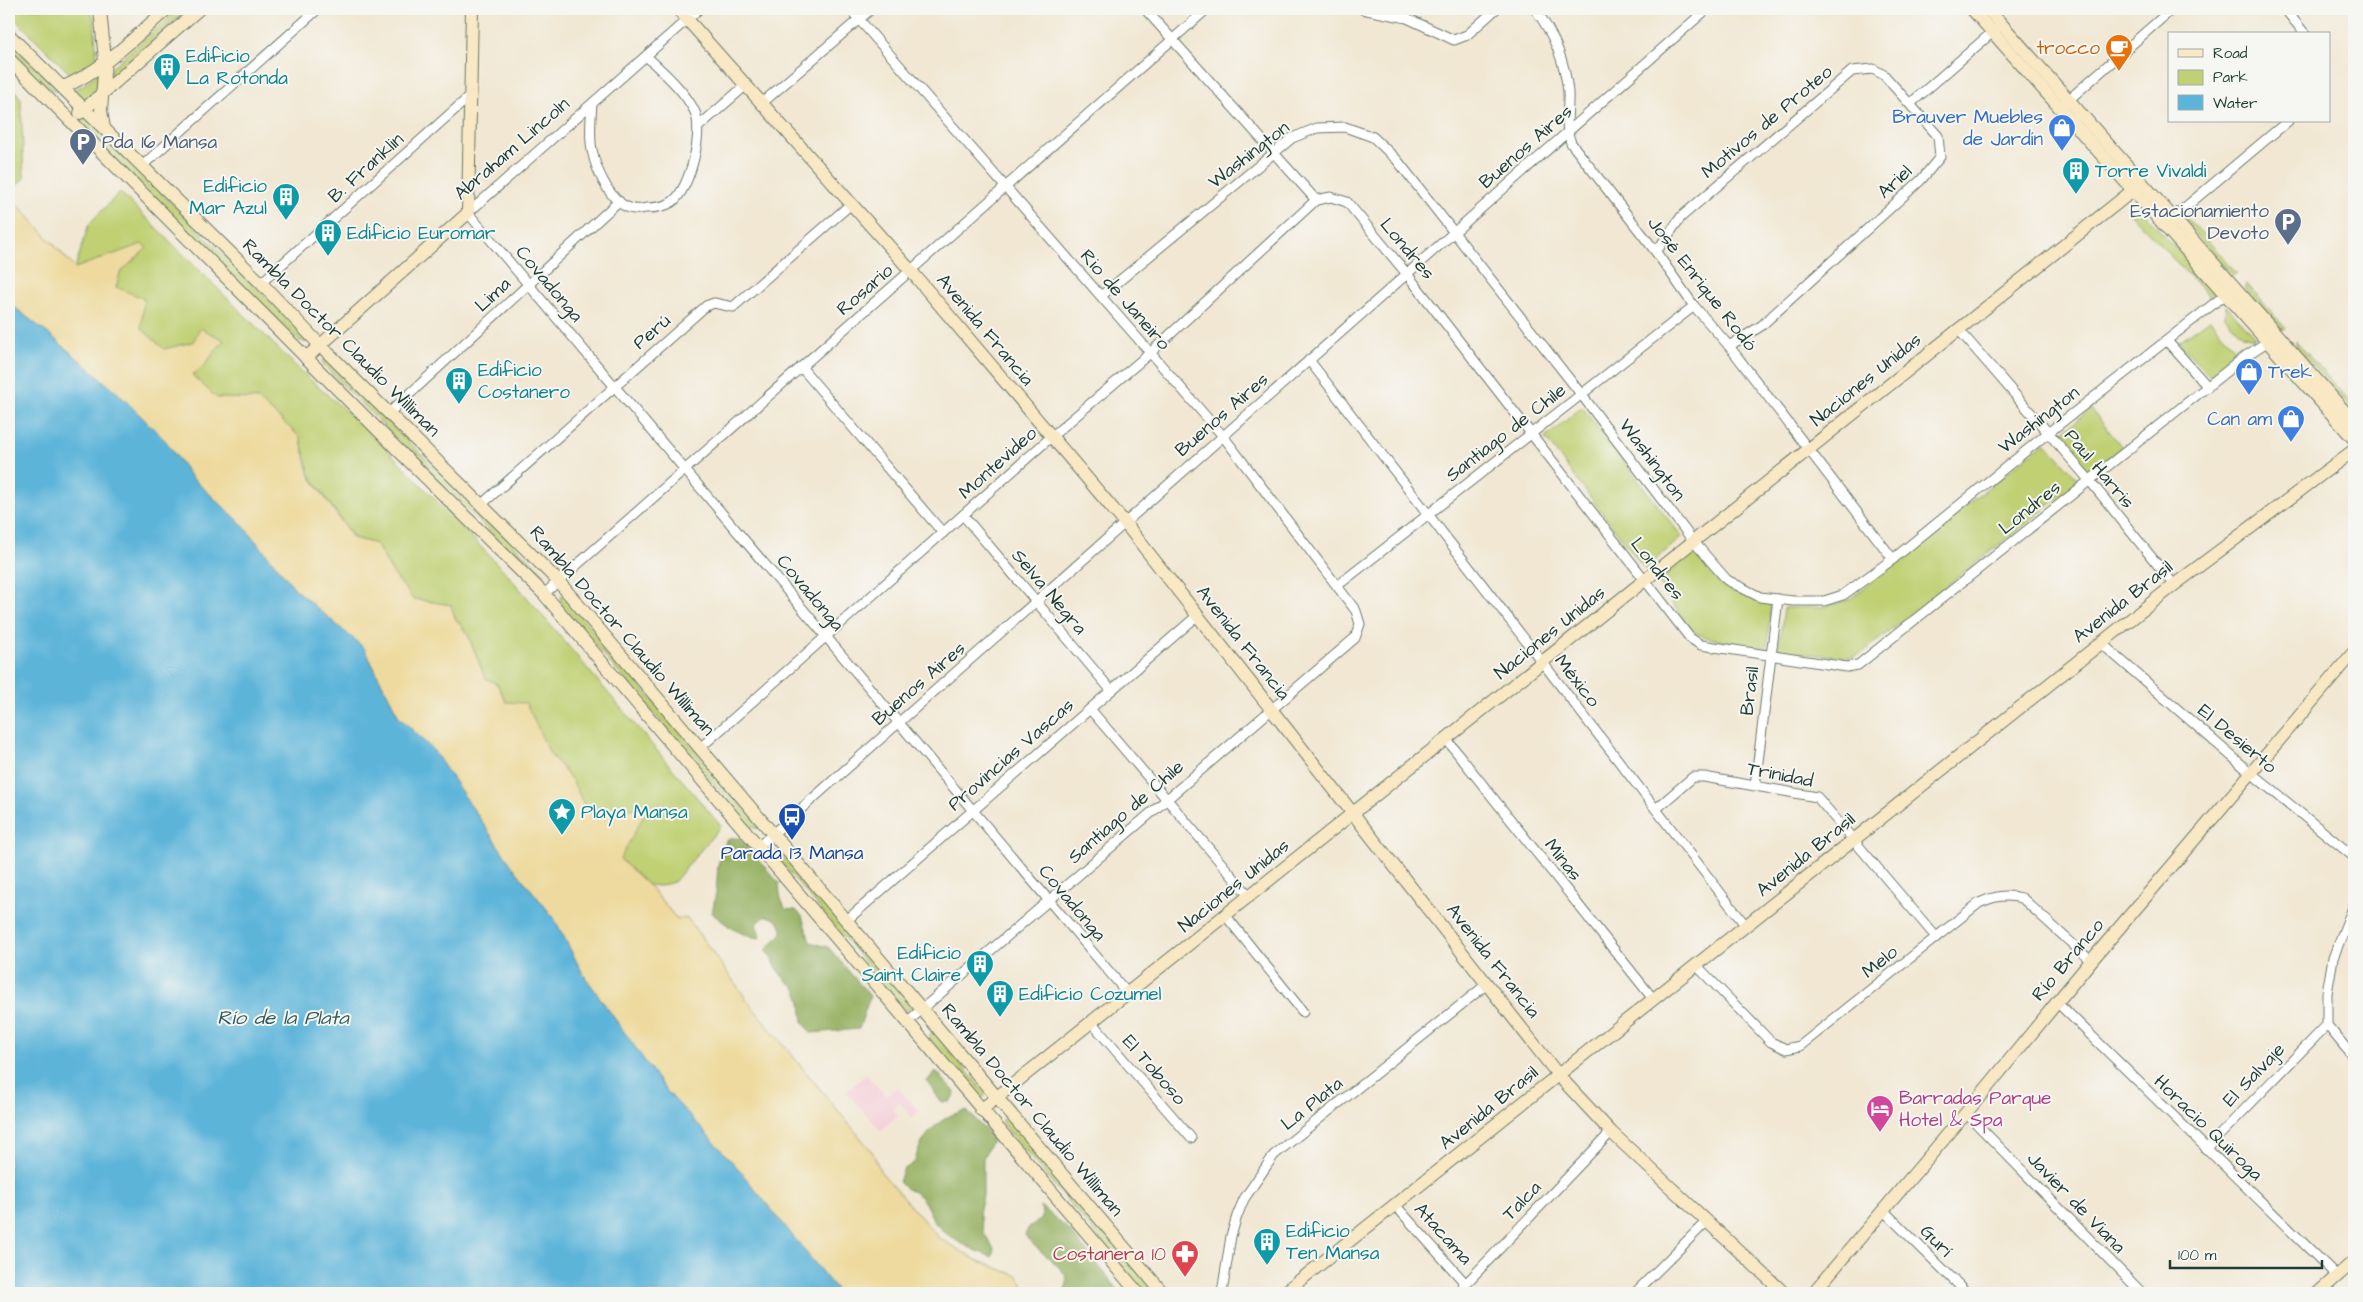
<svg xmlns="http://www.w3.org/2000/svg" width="2363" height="1302" font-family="'Architects Daughter',sans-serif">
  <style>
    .built { fill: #f5cfd9 }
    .green { fill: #c0d073; stroke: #708654 }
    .forest { fill: #98b265; stroke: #5c784c }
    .sand { fill: #eeda9e; stroke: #868c69 }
    .water { fill: #5bb4d9; stroke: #3d7886 }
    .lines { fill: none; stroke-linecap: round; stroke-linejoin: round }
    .street-casing { stroke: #68786b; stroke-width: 11 }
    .secondary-casing { stroke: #68786b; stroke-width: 14 }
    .street { stroke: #fff; stroke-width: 9 }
    .secondary { stroke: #f8e8c3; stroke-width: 12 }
    .labels { text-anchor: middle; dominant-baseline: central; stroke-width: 4; stroke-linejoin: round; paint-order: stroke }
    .food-label { font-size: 19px; fill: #c56008; stroke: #f6f6f2; text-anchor: end }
    .culture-label { font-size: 19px; fill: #0d838f; stroke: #f6f6f2; text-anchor: start }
    .shop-label { font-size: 19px; fill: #366cbe; stroke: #f6f6f2; text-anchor: end }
    .street-label { font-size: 19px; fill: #1f3d34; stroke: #f6f6f2 }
    .service-label { font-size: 19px; fill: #4e5e75; stroke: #f6f6f2; text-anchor: start }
    .transit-label { font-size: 19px; fill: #164399; stroke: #f6f6f2 }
    .hotel-label { font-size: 19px; fill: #b23c85; stroke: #f6f6f2; text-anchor: start }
    .health-label { font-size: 19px; fill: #be3a42; stroke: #f6f6f2; text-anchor: end }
    .water-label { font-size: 20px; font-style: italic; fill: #2e5b5d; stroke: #f6f6f2 }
  </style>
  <rect width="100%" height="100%" fill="#f6f6f2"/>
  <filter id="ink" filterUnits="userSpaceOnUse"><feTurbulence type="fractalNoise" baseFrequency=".02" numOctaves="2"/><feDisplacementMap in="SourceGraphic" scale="10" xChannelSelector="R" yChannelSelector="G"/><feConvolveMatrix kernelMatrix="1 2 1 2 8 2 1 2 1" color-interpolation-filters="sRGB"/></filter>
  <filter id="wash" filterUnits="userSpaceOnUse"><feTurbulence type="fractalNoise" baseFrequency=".0096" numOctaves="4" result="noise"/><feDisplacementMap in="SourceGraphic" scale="20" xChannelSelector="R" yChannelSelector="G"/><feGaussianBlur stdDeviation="1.12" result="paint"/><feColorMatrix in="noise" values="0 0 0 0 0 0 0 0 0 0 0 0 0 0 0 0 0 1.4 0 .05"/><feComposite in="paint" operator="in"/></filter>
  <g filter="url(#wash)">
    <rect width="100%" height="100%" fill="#f1e7d2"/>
    <!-- built -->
    <path class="built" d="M866,1074L886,1096L897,1087L919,1111L912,1118L899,1102L892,1108L898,1115L881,1131L846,1092Z"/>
    <!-- green -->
    <g class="green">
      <path d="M9,9H88L94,17L97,61L73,77L9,13Z"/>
      <path d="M179,9H188L112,75L111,68Z"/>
      <path d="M9,41L72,105L58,92L42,85L9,52Z"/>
      <path d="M98,73V88L84,101L73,90L82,86Z"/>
      <path d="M9,81L21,99L24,178L9,193Z"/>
      <path d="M85,117L303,334L307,343L298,340L80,124L81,118Z"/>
      <path d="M120,192L302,372L379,441L508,575L721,826L674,882L659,886L648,885L620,859L588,813L572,780L550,754L539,733L506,702L497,684L485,678L468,635L455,618L451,605L413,599L392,572L376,544L354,538L310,475L300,437L258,399L216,398L192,375L202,368L223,339L193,342L164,349L141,328L116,287L120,273L147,248L142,244L75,268L89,224Z"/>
      <path d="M2128,211L2144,213L2213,289V294L2210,298Z"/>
      <path d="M2186,217L2237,273L2232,275L2185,223Z"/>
      <path d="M2246,283L2286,329L2281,330L2244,288Z"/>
      <path d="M2226,305L2255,337L2254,338L2242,335L2225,317Z"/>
      <path d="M2210,319L2237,351L2211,377L2178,342Z"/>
      <path d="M2296,341L2354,407V412L2296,347Z"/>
      <path d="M324,359L543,573L542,578L532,574L326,368L322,361Z"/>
      <path d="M1582,407L1682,537L1645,569L1545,438Z"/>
      <path d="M2091,409L2122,447L2090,473L2059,435Z"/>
      <path d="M2045,442L2080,481L1862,653L1851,658L1778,651L1784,608L1823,607L1849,600Z"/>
      <path d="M1694,552L1723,586L1753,599L1771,603L1767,650L1705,637L1692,631L1657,582Z"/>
      <path d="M561,596L569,602L756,822L757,829L748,824L563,607L560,600Z"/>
      <path d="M776,851L785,856L912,1006L911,1009L905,1010L779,860Z"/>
      <path d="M932,1033L936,1034L985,1093V1096L980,1098L930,1041L929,1036Z"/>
      <path d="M1004,1117H1006L1156,1293H1145L1001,1122Z"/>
    </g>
    <!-- forest -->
    <g class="forest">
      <path d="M732,838H739L779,883L780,896L785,909L796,910L802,916L810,942L828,947L870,996L859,1029L811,1033L803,1022L801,1003L797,990L782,976L766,950L782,933C782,923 776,918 766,916L756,924L761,938C742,937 726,925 712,913L716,893L718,865L726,841Z"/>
      <path d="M936,1071L955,1092L954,1098L949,1102H941L927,1081Z"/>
      <path d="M967,1111L993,1138L983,1158V1195L979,1213L984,1233L994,1249L992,1257C974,1250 950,1240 937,1225C930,1217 928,1203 918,1195C911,1189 908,1192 899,1182L903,1170L915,1162C919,1138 942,1113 967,1111Z"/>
      <path d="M1041,1206L1068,1229L1121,1293H1064C1064,1289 1067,1286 1067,1282C1068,1268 1033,1249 1025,1235L1029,1227L1042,1218Z"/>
    </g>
    <!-- sand -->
    <path class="sand" d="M9,195L75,268L142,244L147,248L120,273L116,287L144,299L141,328L164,349L193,342L200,328L224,340L202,368L192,375L217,398L258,399L300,437L310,476L353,538L376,544L392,572L413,599L451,605L455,618L468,635L485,678L497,684L506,702L526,703L550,754L572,780L588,813L648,807L620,859L652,889L676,918L688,919L753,1008L873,1153L880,1171L939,1238L976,1260L1018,1276L1027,1293H839L736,1166L664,1088L583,974L554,918L512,866L433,750L399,717L364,648L297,591L240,522L191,477L165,440L122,397L55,339L9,303Z"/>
    <!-- water -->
    <path class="water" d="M9,303L55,339L122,397L165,440L191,477L240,522L297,591L364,648L399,717L433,750L512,866L554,918L583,974L664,1088L736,1166L839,1293H9Z"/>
  </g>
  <g filter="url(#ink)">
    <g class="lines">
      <defs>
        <g id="street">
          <path d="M699,9L468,213L1128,994"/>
          <path d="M850,9L1223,436L1356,611L1360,624L1355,638L907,1022"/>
          <path d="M1145,9L1316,200L1331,197L1347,202L1407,274L1690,638L1701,645L1847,667L1858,665L2247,355L2267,342"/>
          <path d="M1362,9L1407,18L1454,40L1467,35L1496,9"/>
          <path d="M1535,9C1553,33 1565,62 1568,92C1569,110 1564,126 1571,143L1656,252L1694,306L1729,346L1893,559"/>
          <path d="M2285,9L2305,34"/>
          <path d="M762,103L871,9"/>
          <path d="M1911,103L1996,29"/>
          <path d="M2065,103L2172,9"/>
          <path d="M592,104C591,118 589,135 592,150C596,170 611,206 634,209C638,210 642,209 646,208C655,208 664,207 672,202C690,190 705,129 694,110C683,89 663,72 646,56"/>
          <path d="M698,127L746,85"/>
          <path d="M142,166L318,9"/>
          <path d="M2170,220L2288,121"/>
          <path d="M1656,252L1681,217L1852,71L1873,69L1884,75L1938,136L1940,157L1921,180L1761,326L1729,346"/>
          <path d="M261,283L470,96"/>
          <path d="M1101,296L1292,138L1317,128L1345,127L1373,137L1397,160L1581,394L1694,542L1727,580L1760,597L1793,601H1824L1843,595L1893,559L2048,433L2230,291"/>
          <path d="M1959,330L2090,481L2174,585"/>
          <path d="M2167,341L2208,387"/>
          <path d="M1309,360L1746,926"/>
          <path d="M801,367L943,533"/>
          <path d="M389,413L619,201"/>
          <path d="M482,504L706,306L714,303L733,307L851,204"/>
          <path d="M963,515L1111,690"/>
          <path d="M1337,586L1694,306"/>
          <path d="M544,594L1207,9"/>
          <path d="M2101,643L2251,773L2354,857"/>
          <path d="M1090,709L1250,897"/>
          <path d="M1447,740L1654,1000"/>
          <path d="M700,748L1051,437L1150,353L1316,200"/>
          <path d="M1755,786L1778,599"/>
          <path d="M1656,809L1693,777H1704L1817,797L1936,937"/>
          <path d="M759,846L1707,9"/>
          <path d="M2354,905L2333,958L2327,993V1025L2354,1058"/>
          <path d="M1226,916L1303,1012"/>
          <path d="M847,920L1197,616"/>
          <path d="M1697,966L1771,1042L1786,1049L1800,1046L1979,903C1995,896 2005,894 2022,898L2091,961"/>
          <path d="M2057,1002L2337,1276"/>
          <path d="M1092,1023L1191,1138"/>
          <path d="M1966,1113L2142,1293"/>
          <path d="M2206,1149L2327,1025"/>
          <path d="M1396,1206L1465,1283"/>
          <path d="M1884,1211L1967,1293"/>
          <path d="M1222,1293L1231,1236L1237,1216L1244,1199L1274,1155L1487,984"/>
          <path d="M1457,1293L1611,1132"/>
          <path d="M1635,1293L1707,1221"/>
        </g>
        <g id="secondary">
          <path d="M100,9L105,61L101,111L104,128"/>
          <path d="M678,9L911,271L1125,523L1559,1076L1611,1132L1784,1293"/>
          <path d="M1972,9L2354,439"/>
          <path d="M1988,9L2354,422"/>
          <path d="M9,35L261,283L320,345L558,581L1163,1293"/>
          <path d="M9,59L400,452L544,594L1138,1293"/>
          <path d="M63,87C100,73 137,35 167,9"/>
          <path d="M80,113L199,9"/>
          <path d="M306,358L468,213L472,9"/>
          <path d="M981,1110L2141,184"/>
          <path d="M1284,1293L2174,585L2354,450"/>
          <path d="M1813,1293L1966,1113L2091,961L2354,652"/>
          <path d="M2318,1293L2354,1261"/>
        </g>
      </defs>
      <!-- street casing -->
      <use href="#street" class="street-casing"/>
      <!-- secondary casing -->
      <use href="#secondary" class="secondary-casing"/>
      <!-- street -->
      <use href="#street" class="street"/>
      <!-- secondary -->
      <use href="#secondary" class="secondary"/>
    </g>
  </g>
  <!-- icons -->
  <defs>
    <symbol id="cafe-pin" viewBox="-11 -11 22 30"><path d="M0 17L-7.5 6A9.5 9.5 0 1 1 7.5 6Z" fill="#e8710a" stroke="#f6f6f2"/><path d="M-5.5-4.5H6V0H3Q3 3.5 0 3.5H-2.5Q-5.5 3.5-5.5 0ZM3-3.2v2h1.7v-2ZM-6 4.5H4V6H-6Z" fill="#fff"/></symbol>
    <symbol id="building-pin" viewBox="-11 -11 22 30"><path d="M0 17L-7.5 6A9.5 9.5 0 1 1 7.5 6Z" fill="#0f9aa8" stroke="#f6f6f2"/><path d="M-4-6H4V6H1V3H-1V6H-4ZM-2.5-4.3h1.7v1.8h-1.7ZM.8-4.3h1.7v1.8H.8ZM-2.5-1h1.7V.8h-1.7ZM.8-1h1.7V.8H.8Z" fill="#fff"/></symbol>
    <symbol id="shop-pin" viewBox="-11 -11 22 30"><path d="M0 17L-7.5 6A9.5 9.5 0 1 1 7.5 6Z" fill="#3f7fe0" stroke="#f6f6f2"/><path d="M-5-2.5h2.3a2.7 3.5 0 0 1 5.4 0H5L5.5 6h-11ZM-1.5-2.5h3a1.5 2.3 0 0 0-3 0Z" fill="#fff"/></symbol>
    <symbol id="parking-pin" viewBox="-11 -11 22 30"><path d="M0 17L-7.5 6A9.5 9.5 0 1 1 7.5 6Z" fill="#5c6f8a" stroke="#f6f6f2"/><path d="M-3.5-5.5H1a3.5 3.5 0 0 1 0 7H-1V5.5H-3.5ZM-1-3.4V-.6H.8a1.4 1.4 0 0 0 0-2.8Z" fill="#fff"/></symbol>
    <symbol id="sight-pin" viewBox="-11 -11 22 30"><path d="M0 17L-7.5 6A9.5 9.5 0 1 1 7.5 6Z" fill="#0f9aa8" stroke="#f6f6f2"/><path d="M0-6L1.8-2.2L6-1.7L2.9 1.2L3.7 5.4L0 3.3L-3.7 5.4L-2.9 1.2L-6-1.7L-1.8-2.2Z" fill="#fff"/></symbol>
    <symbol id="bus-pin" viewBox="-11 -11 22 30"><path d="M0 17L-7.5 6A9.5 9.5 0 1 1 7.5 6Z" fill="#1a4fb4" stroke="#f6f6f2"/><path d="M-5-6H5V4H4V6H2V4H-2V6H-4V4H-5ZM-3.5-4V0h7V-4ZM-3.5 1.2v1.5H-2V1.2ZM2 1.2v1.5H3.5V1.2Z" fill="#fff"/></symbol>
    <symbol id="hotel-pin" viewBox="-11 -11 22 30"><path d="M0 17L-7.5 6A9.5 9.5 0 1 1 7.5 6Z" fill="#d1479c" stroke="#f6f6f2"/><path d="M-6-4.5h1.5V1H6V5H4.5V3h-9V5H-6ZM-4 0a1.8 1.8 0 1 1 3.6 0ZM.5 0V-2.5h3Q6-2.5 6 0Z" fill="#fff"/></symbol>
    <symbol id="pharmacy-pin" viewBox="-11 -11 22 30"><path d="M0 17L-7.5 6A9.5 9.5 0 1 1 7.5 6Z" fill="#e0444e" stroke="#f6f6f2"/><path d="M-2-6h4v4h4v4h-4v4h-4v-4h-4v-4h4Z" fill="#fff"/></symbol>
  </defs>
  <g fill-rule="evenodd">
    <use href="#cafe-pin" x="2103" y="32" width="32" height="43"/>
    <use href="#building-pin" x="151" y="51" width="32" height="43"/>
    <use href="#shop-pin" x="2046" y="112" width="32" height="43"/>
    <use href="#parking-pin" x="67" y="126" width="32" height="43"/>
    <use href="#building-pin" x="2060" y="155" width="32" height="43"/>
    <use href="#building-pin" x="270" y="181" width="32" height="43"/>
    <use href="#parking-pin" x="2272" y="206" width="32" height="43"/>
    <use href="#building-pin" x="312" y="217" width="32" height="43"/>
    <use href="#shop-pin" x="2233" y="356" width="32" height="43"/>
    <use href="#building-pin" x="443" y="365" width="32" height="43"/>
    <use href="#shop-pin" x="2275" y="403" width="32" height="43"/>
    <use href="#sight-pin" x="546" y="796" width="32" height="43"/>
    <use href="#bus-pin" x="776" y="801" width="32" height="43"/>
    <use href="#building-pin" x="964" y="948" width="32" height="43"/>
    <use href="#building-pin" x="984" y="978" width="32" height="43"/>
    <use href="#hotel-pin" x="1864" y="1093" width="32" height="43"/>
    <use href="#building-pin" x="1251" y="1226" width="32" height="43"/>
    <use href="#pharmacy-pin" x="1169" y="1238" width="32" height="43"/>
  </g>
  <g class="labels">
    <!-- food labels -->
    <g class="food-label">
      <text x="2100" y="48">trocco</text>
    </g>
    <!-- culture labels -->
    <g class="culture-label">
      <text x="186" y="56">Edificio<tspan x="186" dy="22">La Rotonda</tspan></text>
      <text x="2095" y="171">Torre Vivaldi</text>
      <text x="267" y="186" text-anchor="end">Edificio<tspan x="267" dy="22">Mar Azul</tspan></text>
      <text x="347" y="233">Edificio Euromar</text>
      <text x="478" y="370">Edificio<tspan x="478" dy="22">Costanero</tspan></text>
      <text x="581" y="812">Playa Mansa</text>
      <text x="961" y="953" text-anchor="end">Edificio<tspan x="961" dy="22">Saint Claire</tspan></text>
      <text x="1019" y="994">Edificio Cozumel</text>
      <text x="1286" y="1231">Edificio<tspan x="1286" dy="22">Ten Mansa</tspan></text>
    </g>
    <!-- shop labels -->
    <g class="shop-label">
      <text x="2043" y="117">Brauver Muebles<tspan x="2043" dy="22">de Jardín</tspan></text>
      <text x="2268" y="372" text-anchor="start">Trek</text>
      <text x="2272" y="419">Can am</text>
    </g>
    <!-- street labels -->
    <g class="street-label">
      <text transform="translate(1767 122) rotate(-40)">Motivos de Proteo</text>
      <text transform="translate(1526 147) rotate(-41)">Buenos Aires</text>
      <text transform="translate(512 149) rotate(-41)">Abraham Lincoln</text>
      <text transform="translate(1249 155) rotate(-38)">Washington</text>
      <text transform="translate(366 168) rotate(-42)">B. Franklin</text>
      <text transform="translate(1895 182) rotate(-43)">Ariel</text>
      <text transform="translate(1407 249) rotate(50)">Londres</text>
      <text transform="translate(549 284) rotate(50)">Covadonga</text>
      <text transform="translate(1702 284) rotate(52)">José Enrique Rodó</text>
      <text transform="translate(865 290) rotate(-41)">Rosario</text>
      <text transform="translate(493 295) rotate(-43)">Lima</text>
      <text transform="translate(1125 300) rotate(49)">Rio de Janeiro</text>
      <text transform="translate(985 330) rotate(50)">Avenida Francia</text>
      <text transform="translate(652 332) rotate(-41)">Perú</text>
      <text transform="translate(341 338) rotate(45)">Rambla Doctor Claudio Williman</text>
      <text transform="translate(1866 380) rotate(-39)">Naciones Unidas</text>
      <text transform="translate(1222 415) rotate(-41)">Buenos Aires</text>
      <text transform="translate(2039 420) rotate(-38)">Washington</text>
      <text transform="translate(1506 433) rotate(-38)">Santiago de Chile</text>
      <text transform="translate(1652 460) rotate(53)">Washington</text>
      <text transform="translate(998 463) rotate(-42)">Montevideo</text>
      <text transform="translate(2099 469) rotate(50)">Paul Harris</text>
      <text transform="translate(2030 508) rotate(-39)">Londres</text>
      <text transform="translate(1657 569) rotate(52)">Londres</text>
      <text transform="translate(1049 592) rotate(50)">Selva Negra</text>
      <text transform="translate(810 593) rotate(50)">Covadonga</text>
      <text transform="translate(2123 602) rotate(-38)">Avenida Brasil</text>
      <text transform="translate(622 631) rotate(49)">Rambla Doctor Claudio Williman</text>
      <text transform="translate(1550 633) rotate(-39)">Naciones Unidas</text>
      <text transform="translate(1243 643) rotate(52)">Avenida Francia</text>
      <text transform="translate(1577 681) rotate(52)">México</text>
      <text transform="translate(919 684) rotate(-41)">Buenos Aires</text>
      <text transform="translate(1750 691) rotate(-83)">Brasil</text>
      <text transform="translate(2237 739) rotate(40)">El Desierto</text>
      <text transform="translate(1011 755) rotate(-41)">Provincias Vascas</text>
      <text transform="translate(1780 775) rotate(11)">Trinidad</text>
      <text transform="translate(1126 812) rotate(-41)">Santiago de Chile</text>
      <text transform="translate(1806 855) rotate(-39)">Avenida Brasil</text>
      <text transform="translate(1563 860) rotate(52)">Minas</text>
      <text transform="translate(1234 886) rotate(-39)">Naciones Unidas</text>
      <text transform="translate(1072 903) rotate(50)">Covadonga</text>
      <text transform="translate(2068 960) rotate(-50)">Río Branco</text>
      <text transform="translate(1493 961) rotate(52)">Avenida Francia</text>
      <text transform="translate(1880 962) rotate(-39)">Melo</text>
      <text transform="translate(1154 1070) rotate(49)">El Toboso</text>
      <text transform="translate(2254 1075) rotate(-46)">El Salvaje</text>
      <text transform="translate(1312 1104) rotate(-39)">La Plata</text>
      <text transform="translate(1489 1108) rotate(-39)">Avenida Brasil</text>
      <text transform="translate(1032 1110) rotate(50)">Rambla Doctor Claudio Williman</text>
      <text transform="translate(2208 1128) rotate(44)">Horacio Quiroga</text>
      <text transform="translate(1522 1201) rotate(-46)">Talca</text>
      <text transform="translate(2076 1203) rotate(46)">Javier de Viana</text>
      <text transform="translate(1443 1234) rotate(48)">Atacama</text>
      <text transform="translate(1936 1241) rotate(45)">Gurí</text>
    </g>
    <!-- service labels -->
    <g class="service-label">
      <text x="102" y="142">Pda 16 Mansa</text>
      <text x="2269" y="211" text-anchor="end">Estacionamiento<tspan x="2269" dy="22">Devoto</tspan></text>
    </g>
    <!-- transit labels -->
    <g class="transit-label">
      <text x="792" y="853">Parada 13 Mansa</text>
    </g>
    <!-- hotel labels -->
    <g class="hotel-label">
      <text x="1899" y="1098">Barradas Parque<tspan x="1899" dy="22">Hotel &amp; Spa</tspan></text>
    </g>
    <!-- health labels -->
    <g class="health-label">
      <text x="1166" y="1254">Costanera 10</text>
    </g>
    <!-- water labels -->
    <g class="water-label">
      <text x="283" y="1018">Río de la Plata</text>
    </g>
  </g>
  <!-- margin -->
  <rect width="2363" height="1302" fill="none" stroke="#f6f6f2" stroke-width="30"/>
  <!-- legend -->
  <rect x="2168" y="32" width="162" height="90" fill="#f6f6f2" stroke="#a0aca6"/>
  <rect x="2178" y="49" width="25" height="8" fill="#f8e8c3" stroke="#a0aca6"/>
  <text x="2213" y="58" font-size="15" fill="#1f3d34">Road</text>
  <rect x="2178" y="70" width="25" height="15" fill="#c0d073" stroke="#a0aca6"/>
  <text x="2213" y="82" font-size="15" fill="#1f3d34">Park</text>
  <rect x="2178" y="95" width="25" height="15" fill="#5bb4d9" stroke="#a0aca6"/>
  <text x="2213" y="108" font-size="15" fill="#1f3d34">Water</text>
  <!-- scale -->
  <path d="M2170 1260v8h152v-8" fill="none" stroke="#1f3d34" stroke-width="2.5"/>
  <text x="2178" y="1260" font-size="15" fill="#1f3d34" stroke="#f6f6f2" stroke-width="4" paint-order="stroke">100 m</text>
</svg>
